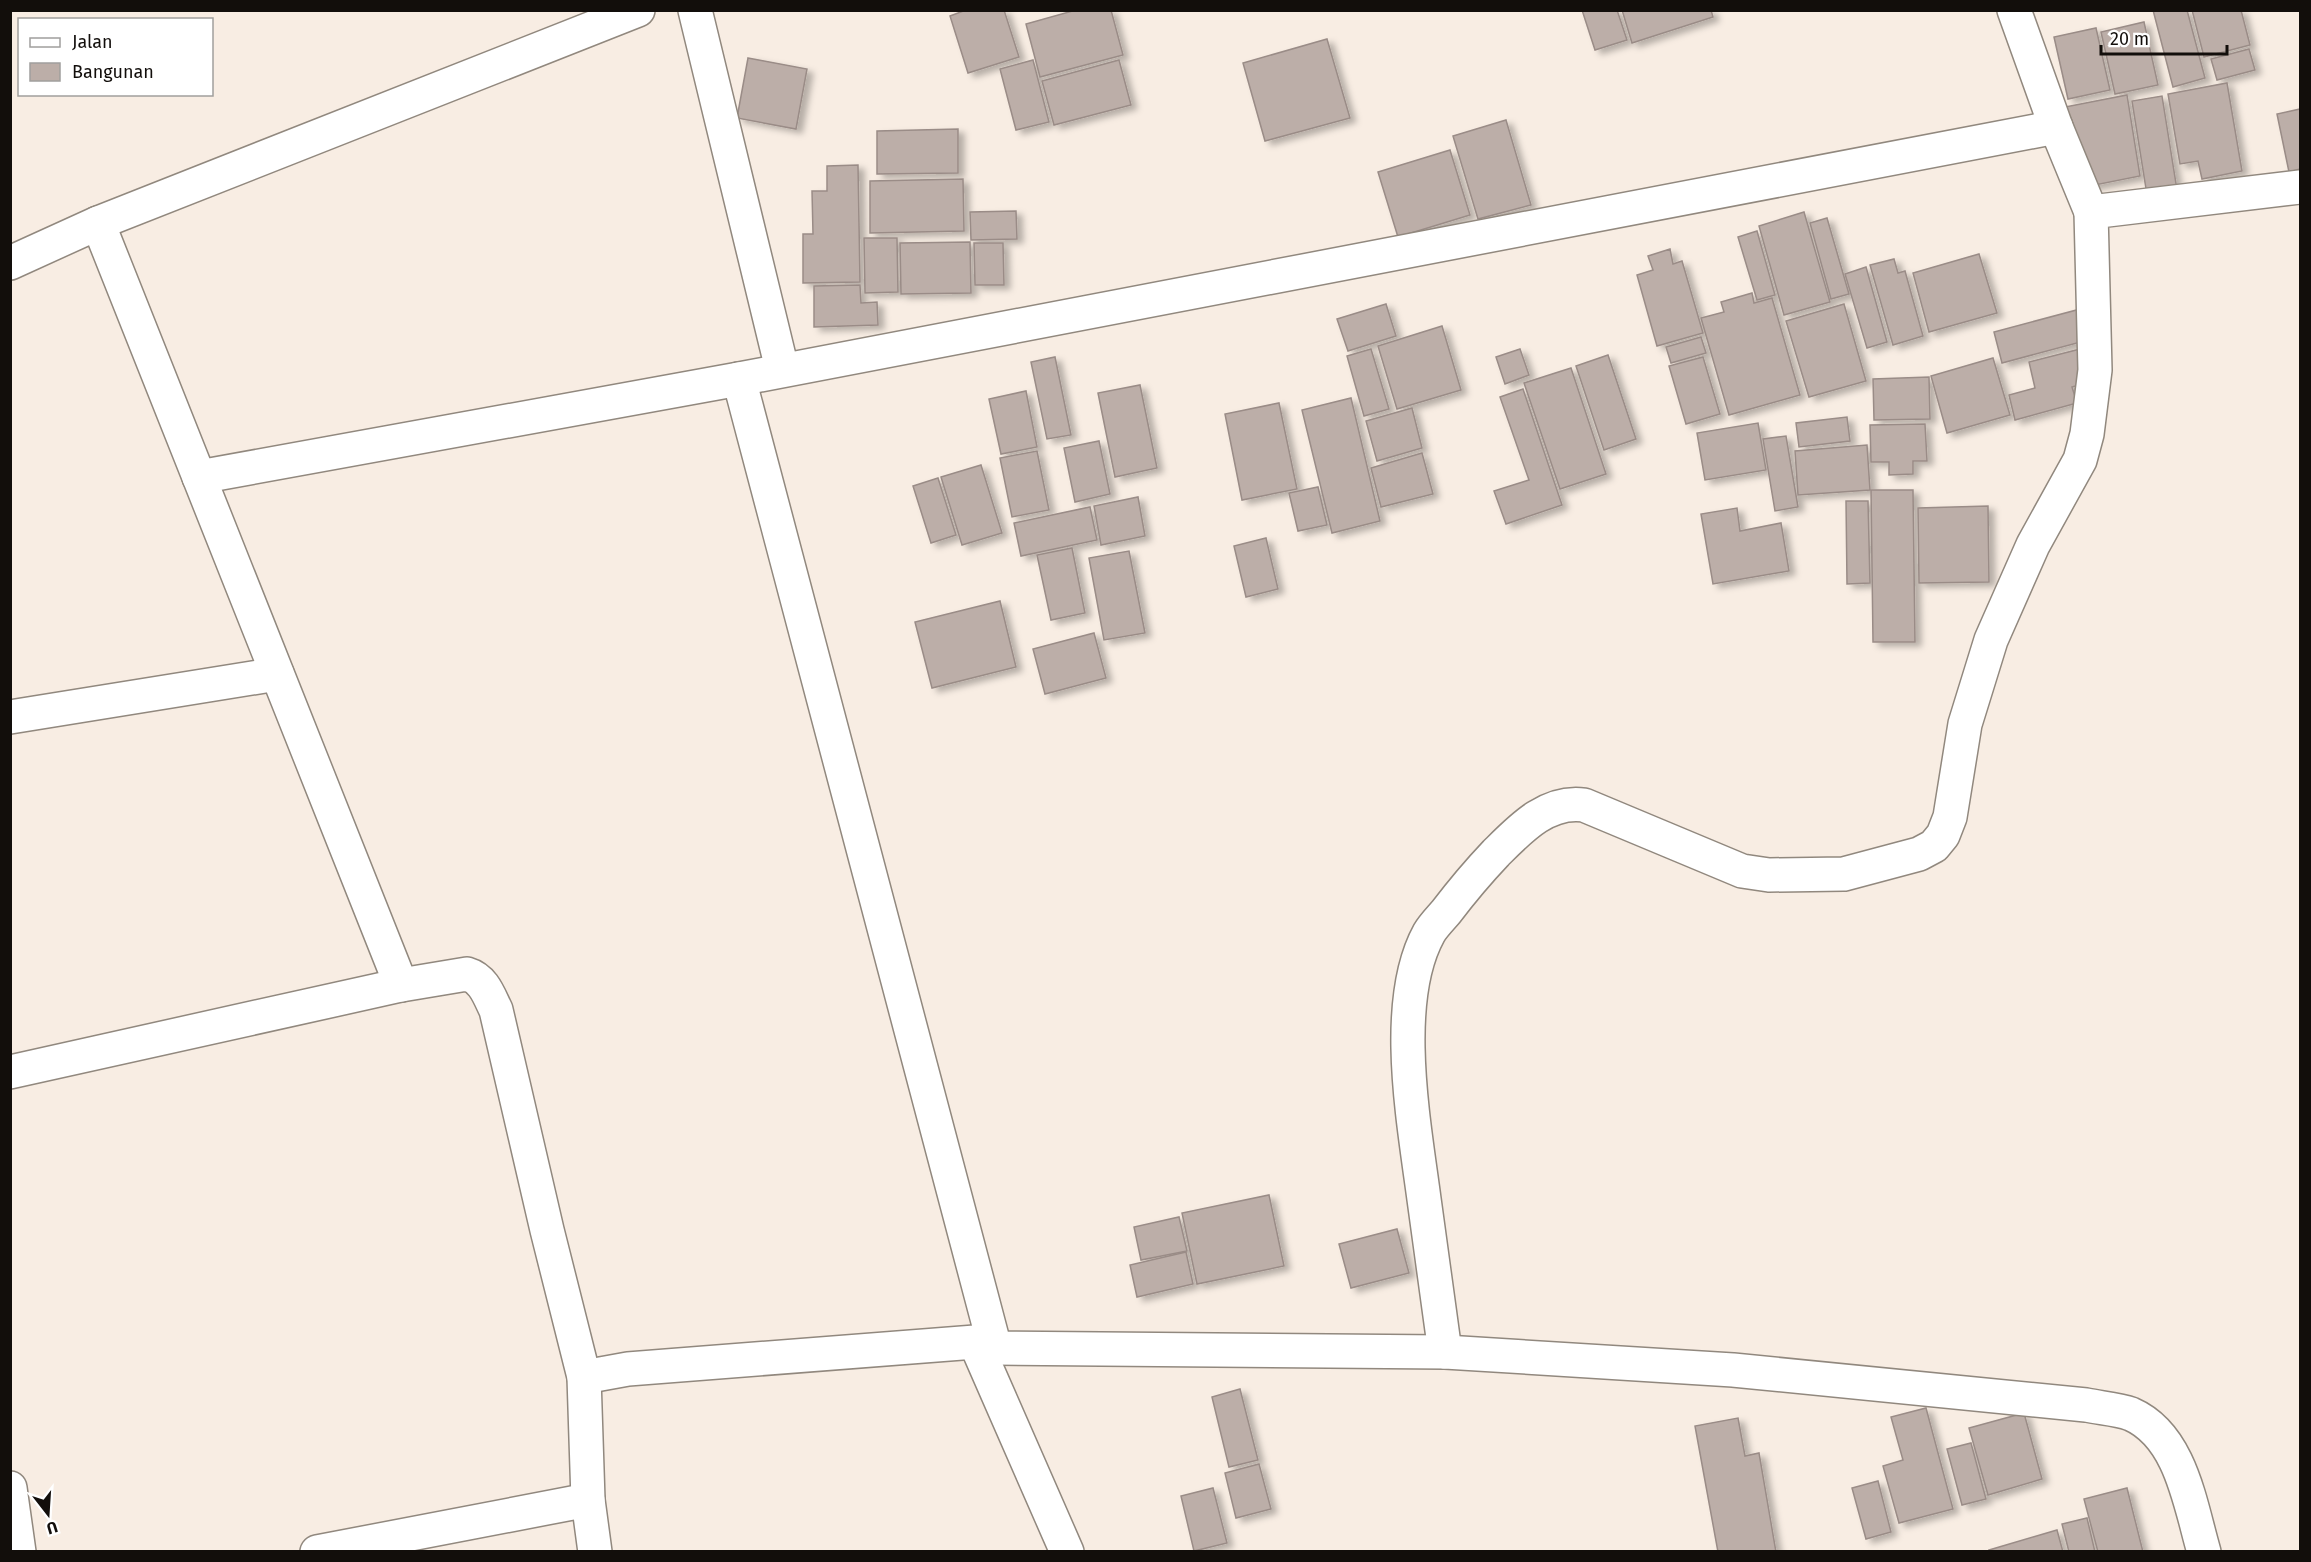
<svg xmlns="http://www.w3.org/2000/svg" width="2311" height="1562" font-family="'Fira Sans',sans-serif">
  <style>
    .building { fill: #bcaea8; stroke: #9a8c87; stroke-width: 1.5; filter: url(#shadow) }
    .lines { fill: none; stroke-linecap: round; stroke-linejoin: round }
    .street-casing { stroke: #91887e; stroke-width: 36 }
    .street { stroke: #fff; stroke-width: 33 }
  </style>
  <defs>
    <filter id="shadow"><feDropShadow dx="6" dy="4" stdDeviation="3" flood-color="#0004"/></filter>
  </defs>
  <rect width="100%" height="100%" fill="#f8ede3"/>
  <!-- building -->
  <g class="building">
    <path d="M966,10H1004L1019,57L968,73L950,16Z"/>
    <path d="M1076,10H1111L1123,55L1040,77L1026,24Z"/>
    <path d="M1582,10H1617L1627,40L1595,50Z"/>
    <path d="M1622,10H1711L1713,17L1632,43Z"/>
    <path d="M2153,10H2187L2205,78L2173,87Z"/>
    <path d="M2192,10H2241L2250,45L2204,57Z"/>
    <path d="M2144,22L2158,85L2115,94L2101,32Z"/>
    <path d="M2096,28L2110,90L2068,99L2054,37Z"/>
    <path d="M1327,39L1350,118L1265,141L1243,63Z"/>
    <path d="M2249,49L2255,70L2217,80L2211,59Z"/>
    <path d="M748,58L807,69L796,129L737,118Z"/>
    <path d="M1033,60L1049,122L1016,130L1000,69Z"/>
    <path d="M1119,60L1131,105L1054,125L1042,81Z"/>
    <path d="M2227,83L2242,171L2202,179L2198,161L2180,164L2168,94Z"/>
    <path d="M2127,95L2140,176L2090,186L2065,107Z"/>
    <path d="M2162,96L2177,190L2147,195L2132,101Z"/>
    <path d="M2300,109V169L2289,172L2277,114Z"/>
    <path d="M1506,120L1531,205L1478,219L1453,136Z"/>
    <path d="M958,129V173L877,174V131Z"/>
    <path d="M1450,150L1470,215L1398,237L1378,172Z"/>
    <path d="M858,165L860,282L803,283V234H813L812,191H827V166Z"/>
    <path d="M963,179L964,231L870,233V181Z"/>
    <path d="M1016,211L1017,239L971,240L970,212Z"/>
    <path d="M1804,212L1830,302L1784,315L1759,226Z"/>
    <path d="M1827,218L1849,294L1831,299L1810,223Z"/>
    <path d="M1757,231L1775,295L1757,300L1738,237Z"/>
    <path d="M864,238H897L898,292L865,293Z"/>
    <path d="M970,242L971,293L901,294L900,243Z"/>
    <path d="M974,243H1003L1004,285H975Z"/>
    <path d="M1670,249L1673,264L1682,261L1703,333L1657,346L1637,275L1653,270L1648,256Z"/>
    <path d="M1979,254L1997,313L1929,332L1913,273Z"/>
    <path d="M1894,259L1898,273L1905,271L1923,336L1893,345L1870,265Z"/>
    <path d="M1866,267L1887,342L1867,348L1845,274Z"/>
    <path d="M860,285L861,303L877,302L878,325L814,327V286Z"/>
    <path d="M1752,293L1754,303L1772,298L1800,395L1729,415L1701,318L1724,312L1721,302Z"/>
    <path d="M1386,304L1396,336L1348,351L1337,319Z"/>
    <path d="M1844,304L1866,381L1809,397L1786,321Z"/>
    <path d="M2084,308L2092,339L2002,363L1994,332Z"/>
    <path d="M1442,326L1461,390L1397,409L1378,346Z"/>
    <path d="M1701,337L1706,353L1671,363L1666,347Z"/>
    <path d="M2084,348L2093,381L2072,387L2077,403L2015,420L2009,395L2035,388L2029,362Z"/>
    <path d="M1371,349L1389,409L1364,416L1347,356Z"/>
    <path d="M1520,349L1529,375L1505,384L1496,357Z"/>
    <path d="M1608,355L1636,439L1604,450L1576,366Z"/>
    <path d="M1055,357L1071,435L1047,439L1031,362Z"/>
    <path d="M1703,357L1720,414L1686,424L1669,366Z"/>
    <path d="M1993,358L2010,415L1947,433L1931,376Z"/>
    <path d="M1571,368L1606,474L1560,489L1524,383Z"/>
    <path d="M1929,377L1930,419L1874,420L1873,379Z"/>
    <path d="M1140,385L1157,468L1115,477L1098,393Z"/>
    <path d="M1523,389L1562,505L1506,524L1494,491L1529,480L1500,397Z"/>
    <path d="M1026,391L1037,447L1001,454L989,399Z"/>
    <path d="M1351,398L1380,521L1332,533L1302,410Z"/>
    <path d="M1279,403L1297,489L1242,500L1225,414Z"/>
    <path d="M1412,408L1422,448L1377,461L1366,421Z"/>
    <path d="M1847,417L1850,441L1799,447L1796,423Z"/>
    <path d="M1758,423L1766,470L1705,480L1697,433Z"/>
    <path d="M1925,424L1927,461H1913V474L1889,475V462H1871L1870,425Z"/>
    <path d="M1786,436L1798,507L1775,511L1763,439Z"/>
    <path d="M1099,441L1110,494L1075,502L1064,448Z"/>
    <path d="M1867,445L1870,490L1798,495L1795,451Z"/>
    <path d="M1037,451L1049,510L1012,517L1000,458Z"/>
    <path d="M1422,453L1433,494L1381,507L1371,468Z"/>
    <path d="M981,465L1002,533L962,545L941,477Z"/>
    <path d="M938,478L956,535L931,543L913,486Z"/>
    <path d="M1318,487L1327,525L1298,531L1289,493Z"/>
    <path d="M1871,490H1913L1915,642H1873Z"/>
    <path d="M1138,497L1145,536L1101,545L1094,506Z"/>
    <path d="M1846,501H1868L1870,583L1847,584Z"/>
    <path d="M1988,506L1989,582L1919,583L1918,508Z"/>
    <path d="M1090,507L1097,540L1021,556L1014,523Z"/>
    <path d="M1737,508L1740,531L1781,523L1789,571L1713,584L1701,514Z"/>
    <path d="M1266,538L1278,589L1246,597L1234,546Z"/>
    <path d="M1072,548L1085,613L1051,620L1037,555Z"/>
    <path d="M1129,551L1145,633L1104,640L1089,558Z"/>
    <path d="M1000,601L1016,667L932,688L915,622Z"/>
    <path d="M1094,633L1106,678L1045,694L1033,649Z"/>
    <path d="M1269,1195L1284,1266L1197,1284L1182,1213Z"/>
    <path d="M1179,1217L1187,1251L1141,1260L1134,1227Z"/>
    <path d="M1397,1229L1409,1273L1351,1288L1339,1244Z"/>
    <path d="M1186,1252L1193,1284L1137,1297L1130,1265Z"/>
    <path d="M1240,1389L1258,1460L1229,1467L1212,1397Z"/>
    <path d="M1926,1408L1953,1509L1899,1523L1883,1466L1903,1460L1891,1417Z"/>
    <path d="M2024,1413L2042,1479L1988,1495L1969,1428Z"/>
    <path d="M1738,1418L1745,1456L1759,1453L1776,1552H1718L1695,1426Z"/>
    <path d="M1971,1443L1986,1499L1962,1505L1947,1449Z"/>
    <path d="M1259,1464L1271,1509L1236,1518L1225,1473Z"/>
    <path d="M1878,1481L1891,1532L1866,1539L1852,1488Z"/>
    <path d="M1213,1488L1227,1543L1194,1551L1181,1496Z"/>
    <path d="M2127,1488L2143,1552H2098L2084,1499Z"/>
    <path d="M2087,1518L2095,1552H2069L2062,1524Z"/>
    <path d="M2057,1530L2063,1552H1990L1989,1550Z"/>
  </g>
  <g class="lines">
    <defs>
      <g id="street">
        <path d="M695,10L782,369"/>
        <path d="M2014,10L2056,127L2091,212"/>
        <path d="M98,223L401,985"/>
        <path d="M10,263L98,223L638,10"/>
        <path d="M739,379L995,1348"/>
        <path d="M199,477L739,379L2056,127"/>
        <path d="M10,717L277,674"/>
        <path d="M10,1072L401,985L467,974C484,979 489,996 496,1010L547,1230L584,1377L628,1369L975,1342L995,1348L1445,1352L1733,1370L2086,1405C2100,1408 2118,1409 2131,1414C2181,1436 2190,1504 2204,1552"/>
        <path d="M975,1342L1067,1552"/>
        <path d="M1445,1352C1438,1301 1431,1250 1424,1199C1414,1123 1391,1002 1429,933C1433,926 1440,919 1446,912C1462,891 1478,872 1496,853C1520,829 1547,800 1584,805L1742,871L1769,875L1844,874L1919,854L1934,846L1943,835L1950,817L1965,724L1991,640L2033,545L2080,460L2087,434L2095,370L2091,212L2300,187"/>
        <path d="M584,1377L588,1500L595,1552"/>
        <path d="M10,1488L19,1552"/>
        <path d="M317,1552L588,1500"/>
      </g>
    </defs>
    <!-- street casing -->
    <use href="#street" class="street-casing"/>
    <!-- street -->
    <use href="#street" class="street"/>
  </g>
  <!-- border -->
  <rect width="2311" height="1562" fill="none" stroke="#120e0b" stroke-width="24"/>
  <!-- legend -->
  <rect x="18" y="18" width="195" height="78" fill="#ffffff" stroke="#a09f9d" stroke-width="1.5"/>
  <rect x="30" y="38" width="30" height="9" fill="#ffffff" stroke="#a09f9d" stroke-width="1.5"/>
  <text x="72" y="48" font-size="18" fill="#120e0b">Jalan</text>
  <rect x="30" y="63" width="30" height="18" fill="#bcaea8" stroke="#a09f9d" stroke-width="1.5"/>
  <text x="72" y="78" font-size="18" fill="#120e0b">Bangunan</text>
  <!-- north arrow -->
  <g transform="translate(48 1514) rotate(163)" stroke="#ffffff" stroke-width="4.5" paint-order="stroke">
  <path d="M0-4.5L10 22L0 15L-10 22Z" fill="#120e0b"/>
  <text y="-9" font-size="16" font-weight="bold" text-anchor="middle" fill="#120e0b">U</text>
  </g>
  <!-- scale -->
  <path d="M2101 45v9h126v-9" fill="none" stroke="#120e0b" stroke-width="3"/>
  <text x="2110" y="45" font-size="18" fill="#120e0b" stroke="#ffffff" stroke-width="4.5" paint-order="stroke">20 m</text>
</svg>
